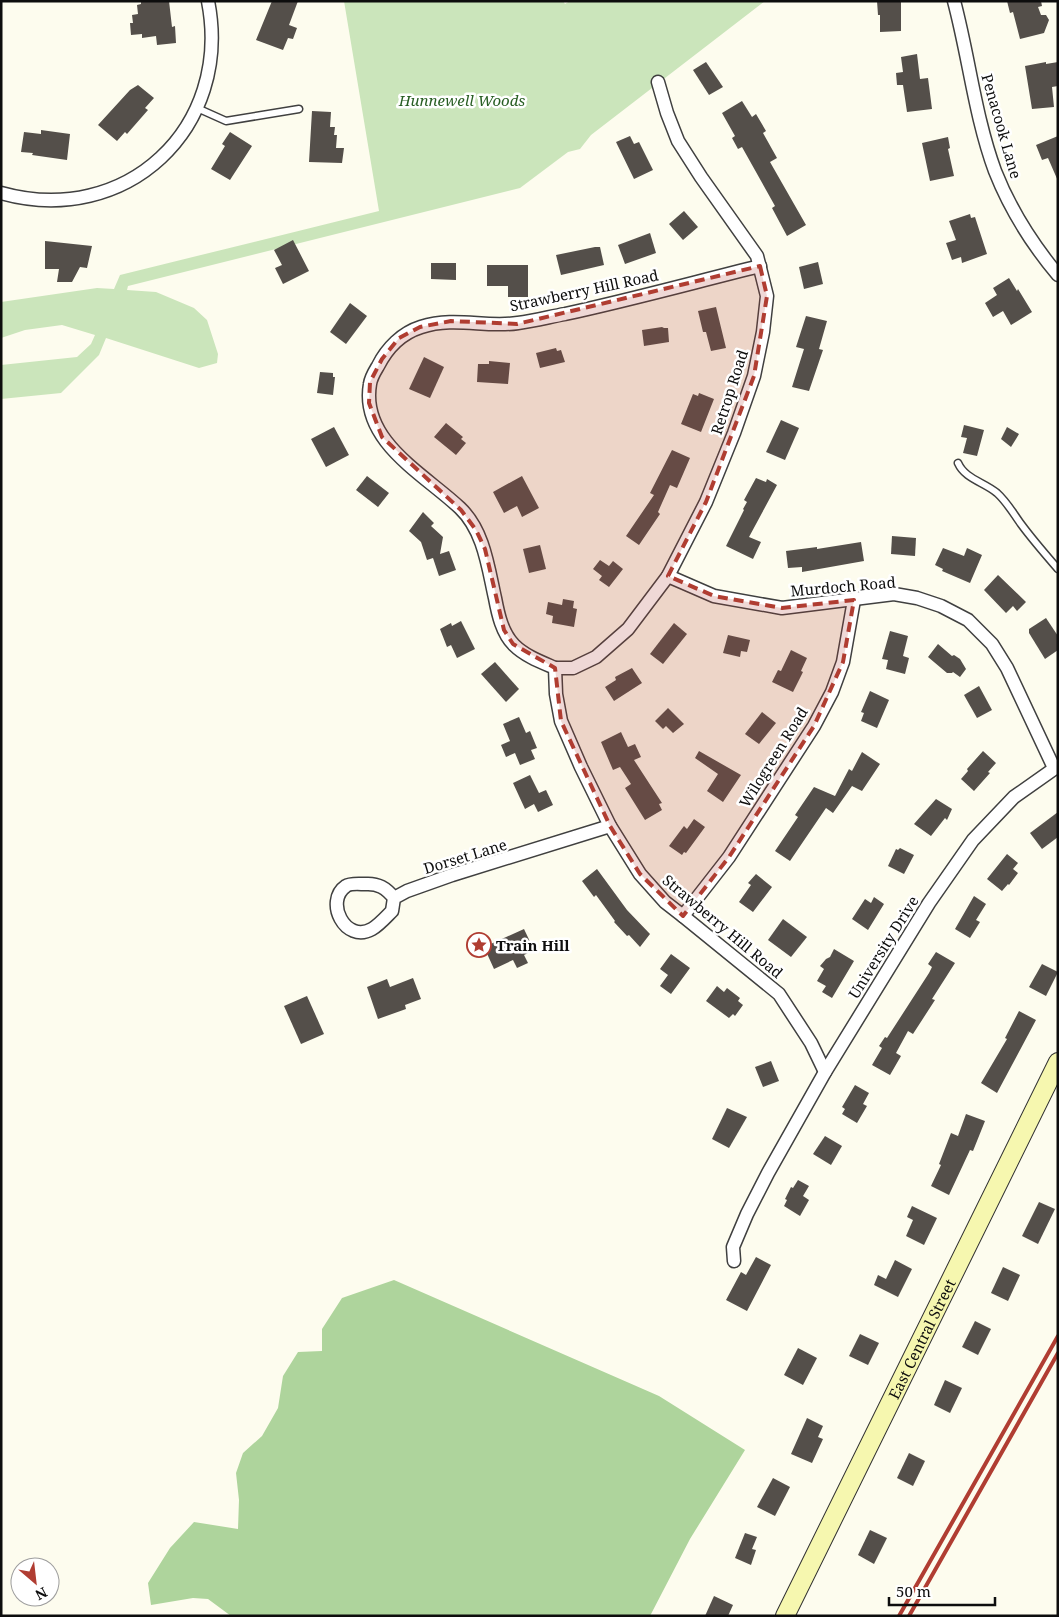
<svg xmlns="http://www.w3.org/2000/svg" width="1059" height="1617" font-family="'Noto Serif',serif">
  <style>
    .green { fill: #cbe5bb }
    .forest { fill: #aed49c }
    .building { fill: #544f4a }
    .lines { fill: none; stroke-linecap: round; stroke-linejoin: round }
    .service-casing { stroke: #404040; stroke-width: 9 }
    .minor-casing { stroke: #404040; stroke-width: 15 }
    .secondary-casing { stroke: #2f2f2f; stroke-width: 20 }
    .service { stroke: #fff; stroke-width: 6 }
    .minor { stroke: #fff; stroke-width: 12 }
    .secondary { stroke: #f6f7af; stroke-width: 18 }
    .rail { stroke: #b03d32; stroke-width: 4 }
    .marked { fill: #b03d32; fill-opacity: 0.2; stroke: #b03d32; stroke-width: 4; stroke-dasharray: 10 6; stroke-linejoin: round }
    .labels { text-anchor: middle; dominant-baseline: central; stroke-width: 5; stroke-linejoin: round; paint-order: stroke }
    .park-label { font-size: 15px; font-style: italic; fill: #285e23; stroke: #fff }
    .street-label { font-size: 15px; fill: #0d0d0d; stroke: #fff }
    .poi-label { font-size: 15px; font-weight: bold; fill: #0d0d0d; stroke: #fff; text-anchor: start }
  </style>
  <rect width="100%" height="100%" fill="#fdfcee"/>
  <!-- green -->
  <path class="green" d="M344,1H563L565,4L570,1H765L591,135L580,149L568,152L520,188L128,286L127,290L156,292L194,308L207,320L218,354L217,363L199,368L106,338L99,355L61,393L1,399V365L77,357L91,344L95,335L62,325L25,330L1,338V302L97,288L114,289L120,275L379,211Z"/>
  <!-- forest -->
  <path class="forest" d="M394,1280L659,1396L745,1450L690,1539L650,1616H231L208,1599L193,1598L151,1605L148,1583L170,1548L194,1522L238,1529L239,1500L236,1473L243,1453L262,1436L278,1408L283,1376L298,1352L322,1351V1329L342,1298Z"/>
  <!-- building -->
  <g class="building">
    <path d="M141,1H169L172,27L175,26L176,43L157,45L156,36L142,38V34L131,35L130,23H133L132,15L138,14L137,5L141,4Z"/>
    <path d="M272,1H298L289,25L297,28L293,39L288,38L283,50L256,40Z"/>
    <path d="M877,1H901V31L880,32V15H878Z"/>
    <path d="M1007,1H1041L1042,6L1038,7L1041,15H1046L1049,20L1044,33L1020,39L1013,12L1010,13Z"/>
    <path d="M917,54L920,79L928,78L932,109L907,112L903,85H897L896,73L903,72L901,57Z"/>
    <path d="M706,62L723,87L709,95L693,70Z"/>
    <path d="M1046,62V64L1058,62V86L1052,87L1054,107L1032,109L1025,66Z"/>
    <path d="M138,85L154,98L145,108L148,110L127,134L125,132L117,141L98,125L130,90Z"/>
    <path d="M742,101L752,117L756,114L766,131L763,133L777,158L770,162L806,225L787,236L772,208L775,206L742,147L738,149L732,138L735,136L722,113Z"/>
    <path d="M312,111L331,112L330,127H335L334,135H337L336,148H344L342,163L309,162Z"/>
    <path d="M41,130L70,134L67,160L32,155L33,153L21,152L24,132L41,134Z"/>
    <path d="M230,132L252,146L230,180L211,169L225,146L222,144Z"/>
    <path d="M630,136L634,144L639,142L653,170L634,179L616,142Z"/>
    <path d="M1058,136V181L1048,158L1042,160L1036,145Z"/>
    <path d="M948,137L950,148L948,149L954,176L930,181L922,143Z"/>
    <path d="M684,211L698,227L683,240L669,224Z"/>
    <path d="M970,214L971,218L975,217L987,254L962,263L961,257L952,260L946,243L956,240L949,221Z"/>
    <path d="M650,233L656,253L625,264L618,245Z"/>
    <path d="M293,240L309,271L283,284L275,268L282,265L274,250Z"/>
    <path d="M45,241L92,246L87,268L80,267L72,282H57L59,269H45Z"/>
    <path d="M595,247H600L604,265L561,275L556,255Z"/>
    <path d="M818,262L823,284L804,289L799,267Z"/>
    <path d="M431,263H456V280L431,279Z"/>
    <path d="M487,265H528V297H508V286H487Z"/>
    <path d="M1009,278L1017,291L1018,289L1032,312L1011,325L1003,311L993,317L985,303L997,295L993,288Z"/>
    <path d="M350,303L367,316L346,344L330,332Z"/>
    <path d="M716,307L726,348L711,351L706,332H703L698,311Z"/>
    <path d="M806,316L827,321L819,349L823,350L809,391L792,387L804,349L796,347Z"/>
    <path d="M662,327L664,328H668L669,342L644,346L642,330Z"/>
    <path d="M556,348L557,351L561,350L565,362L540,368L536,353Z"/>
    <path d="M424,357L444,367L430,398L409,389Z"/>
    <path d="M489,361L510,363L508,384L477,382L478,364H489Z"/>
    <path d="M320,372L333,373V377H335L333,395L317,393Z"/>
    <path d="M699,393L714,399L701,432L681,424L693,394L698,396Z"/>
    <path d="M781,420L799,428L785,460L766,452Z"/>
    <path d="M446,423L463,437L461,439L466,443L456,455L434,437Z"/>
    <path d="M964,425L984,430L977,456L963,453L967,438L961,437Z"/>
    <path d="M334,427L349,455L326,467L311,439Z"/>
    <path d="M1007,427L1019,434L1011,447L1001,439Z"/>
    <path d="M672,450L690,458L677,488L670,485L658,512L660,514L639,545L626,536L654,495L650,493Z"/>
    <path d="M367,476L389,493L378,507L356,490Z"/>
    <path d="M522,476L539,508L522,517L517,506L504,513L493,492Z"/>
    <path d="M756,478L766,482L767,479L777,485L749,537L761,542L753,559L726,546L744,510L743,509L747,502L744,500Z"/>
    <path d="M423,512L434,523L431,526L443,537L440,554L449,551L456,570L439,576L433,558L427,560L421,542L409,531Z"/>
    <path d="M892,536L916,538L915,556L891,554Z"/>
    <path d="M861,542L864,561L802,572V567L788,568L786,551L817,547V549Z"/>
    <path d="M540,545L546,569L529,573L523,549Z"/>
    <path d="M943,548L964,556L967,548L982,555L970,583L942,571L943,569L935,565Z"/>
    <path d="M600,560L609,566L613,561L623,569L609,587L599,580L602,576L593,569Z"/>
    <path d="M998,575L1026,602L1017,611L1013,606L1006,613L984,590Z"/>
    <path d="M563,599L574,601L573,608L577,609L574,627L552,623L553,616L546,614L548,602L562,605Z"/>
    <path d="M1046,618L1058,636V650L1045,659L1029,633V629Z"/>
    <path d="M461,621L475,649L457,658L451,645L447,647L440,629L451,623L452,626Z"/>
    <path d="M674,623L687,634L663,664L650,654Z"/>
    <path d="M890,631L908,636L903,656L909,658L905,674L886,669L888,660L882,659Z"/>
    <path d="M728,635L750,640L747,652L741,651L740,657L723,653Z"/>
    <path d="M938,644L952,656L954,655L960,659L966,669L960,677L953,672L952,673H947L928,657Z"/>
    <path d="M791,650L807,658L801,671L803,672L793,692L772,682L778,670L781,671Z"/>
    <path d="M495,662L519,689L506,702L481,674Z"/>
    <path d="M632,668L642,683L614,701L605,687L616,680L615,677Z"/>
    <path d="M979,686L992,710L977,718L964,695Z"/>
    <path d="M870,691L889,700L877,728L861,721L864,713L861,712Z"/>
    <path d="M668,708L684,724L673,733L666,726L663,729L655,721Z"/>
    <path d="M762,712L776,723L759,744L745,734Z"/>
    <path d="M519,717L526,733L530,731L537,748L531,750L535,759L520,765L515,753L506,757L501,745L510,741L503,724Z"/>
    <path d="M621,732L628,747L635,744L641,757L634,760L662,803L659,804L662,810L645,820L625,788L631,784L620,767L613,770L601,742Z"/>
    <path d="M699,751L741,775L723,802L707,791L718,774L695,758Z"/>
    <path d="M983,751L996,763L988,772L990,773L974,791L961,779L968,771L967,769Z"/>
    <path d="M862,752L880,764L862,791L852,786L833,813L826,808L790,861L775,851L798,817L795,815L814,787L835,796L849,769L852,771Z"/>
    <path d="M530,775L539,793L546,790L553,805L538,812L534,804L525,809L513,783Z"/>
    <path d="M936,799L952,809L947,820L945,818L931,836L914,824Z"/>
    <path d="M1058,812V837L1042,849L1030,833Z"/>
    <path d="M694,819L705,827L686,853L684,852L682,855L669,846L684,826L687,829Z"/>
    <path d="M900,848L914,855L904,874L888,866L896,849L898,850Z"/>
    <path d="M1007,854L1018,863L1013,869L1018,873L1009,885L1008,884L1002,891L987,879Z"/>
    <path d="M597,869L627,910L650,934L640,947L629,935L627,936L614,922L615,921L596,895L594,897L582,881Z"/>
    <path d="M756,874L772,887L753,912L739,902L751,885L748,883Z"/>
    <path d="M974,896L986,904L976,920L980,922L970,938L955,929Z"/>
    <path d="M874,897L884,904L868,930L852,919L865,899L871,903Z"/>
    <path d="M783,919L807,937L791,957L768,940Z"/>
    <path d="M524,929L534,950L524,955L528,963L517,968L513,960L494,969L484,947Z"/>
    <path d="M834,949L854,961L832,998L822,992L826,986L817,981L824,969L820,966L826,959L830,957Z"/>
    <path d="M936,952L955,963L932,999L935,1000L913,1034L908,1031L896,1053L901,1056L890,1075L872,1065L882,1048L879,1046L885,1037L887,1038L929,973L932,967L928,964Z"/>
    <path d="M671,954L690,968L671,994L660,986L668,975L660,969Z"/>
    <path d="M1042,964L1058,972L1046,996L1029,987Z"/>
    <path d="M413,978L421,999L405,1005L406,1009L378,1019L367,987L387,979L390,987Z"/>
    <path d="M717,986L724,992L727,988L740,998L738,1001L743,1005L735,1016L733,1014L729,1018L706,1001Z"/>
    <path d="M307,996L324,1034L301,1044L284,1006Z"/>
    <path d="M1019,1011L1036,1020L997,1093L981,1083L1007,1039L1005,1038Z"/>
    <path d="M771,1061L779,1081L763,1087L755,1067Z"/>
    <path d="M855,1085L869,1093L863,1104L867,1106L857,1123L842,1114L845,1109L842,1107Z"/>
    <path d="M727,1108L747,1117L729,1148L712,1139Z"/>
    <path d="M966,1114L985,1121L973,1151L970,1150L949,1195L931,1186L941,1165L939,1164L951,1133L958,1136Z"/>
    <path d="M825,1136L842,1146L831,1165L813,1154Z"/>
    <path d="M798,1180L809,1186L803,1196L809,1200L800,1216L784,1206L787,1200L785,1199L791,1187L793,1188Z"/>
    <path d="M1039,1202L1055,1209L1038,1244L1022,1236Z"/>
    <path d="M912,1206L937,1218L924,1245L906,1236L913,1220L907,1217Z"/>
    <path d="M756,1257L771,1265L747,1311L726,1300L741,1272L746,1275Z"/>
    <path d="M895,1260L912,1269L898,1297L874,1285L878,1275L886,1279Z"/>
    <path d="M1003,1267L1020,1275L1008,1301L991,1293Z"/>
    <path d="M975,1321L991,1329L978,1355L962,1347Z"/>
    <path d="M860,1334L879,1343L868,1365L849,1356Z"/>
    <path d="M798,1348L817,1358L803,1385L784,1375Z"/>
    <path d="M945,1380L962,1388L950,1413L934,1405Z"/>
    <path d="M807,1418L823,1426L818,1437L823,1439L812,1463L791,1454Z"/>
    <path d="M909,1453L925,1461L913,1486L897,1478Z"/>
    <path d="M773,1478L790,1487L775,1516L757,1507Z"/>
    <path d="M870,1530L887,1538L874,1564L858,1555Z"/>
    <path d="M745,1533L757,1537L752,1549L756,1550L751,1565L735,1558Z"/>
    <path d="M714,1596L733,1605L728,1616H705Z"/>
  </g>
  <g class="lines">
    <defs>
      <g id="service">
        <path d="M197,108L226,121L299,109"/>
        <path d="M958,463C965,479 984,482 997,493C1007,502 1013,513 1021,524C1032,539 1045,554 1058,569"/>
      </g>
      <g id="minor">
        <path d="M954,1C969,57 975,117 995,171C1010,209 1032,244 1058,275"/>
        <path d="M1,193C126,228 233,128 208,1"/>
        <path d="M760,266C695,282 630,300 565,314C549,317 534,321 518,323C485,328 455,316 421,327C402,333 387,348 378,366C375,371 371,377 370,384C360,441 424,474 460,508C484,531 488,567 495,598C498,614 502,633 514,645C525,656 541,662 555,668L556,694L561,721L581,767L610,826L640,874L665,902L683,916L779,994L811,1043L825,1072"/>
        <path d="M668,576L714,596L782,608L894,594L917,598L941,606L968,620L992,644L1007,668L1054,768"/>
        <path d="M555,668H573L596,657L628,629L668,576L706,502L734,433L754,376L763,332L767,296L757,256L701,177L678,141L667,113L658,82"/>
        <path d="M394,898C386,888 378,883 365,884C359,884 350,883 346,886C324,901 345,944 372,929C379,925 386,917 392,911L394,898L407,891L452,875L610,826"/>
        <path d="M683,916L729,857L814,726L832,692L843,662L854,600"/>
        <path d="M734,1261L733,1247L747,1214L768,1173L825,1072L929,903L973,840L1014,797L1058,766"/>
      </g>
      <g id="secondary">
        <path id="s1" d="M785,1616L1058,1062"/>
      </g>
    </defs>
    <!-- service casing -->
    <use href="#service" class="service-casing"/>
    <!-- minor casing -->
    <use href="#minor" class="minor-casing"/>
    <!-- secondary casing -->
    <use href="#secondary" class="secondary-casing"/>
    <!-- service -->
    <use href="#service" class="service"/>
    <!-- minor -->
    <use href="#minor" class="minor"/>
    <!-- secondary -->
    <use href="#secondary" class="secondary"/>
    <!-- rail -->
    <g class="rail">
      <path d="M899,1616L1058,1336"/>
      <path d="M909,1616L1058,1353"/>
    </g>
  </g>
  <!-- marked area -->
  <path class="marked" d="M760,266L767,296L754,376L706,502L668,576L714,596L782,608L854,600L843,662L814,726L729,857L683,916L640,874L610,826L561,721L555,668L513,644L504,630L485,549L476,530L461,510L382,437L369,403L370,382L382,359L399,338L420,327L451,321L517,324Z"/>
  <!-- icons -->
  <defs>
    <symbol id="sight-ring" viewBox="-11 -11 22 22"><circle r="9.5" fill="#fff" stroke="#b03d32" stroke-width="1.5"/><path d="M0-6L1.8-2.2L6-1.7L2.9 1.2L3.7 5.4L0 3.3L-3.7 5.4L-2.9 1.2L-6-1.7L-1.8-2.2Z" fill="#b03d32"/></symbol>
  </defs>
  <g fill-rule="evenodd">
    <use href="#sight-ring" x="465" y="931" width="28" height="28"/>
  </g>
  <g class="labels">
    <!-- park labels -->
    <g class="park-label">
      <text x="462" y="100">Hunnewell Woods</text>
    </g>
    <!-- street labels -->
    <g class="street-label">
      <text transform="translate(1002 126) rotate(74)">Penacook Lane</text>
      <text transform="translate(584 290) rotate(-12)">Strawberry Hill Road</text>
      <text transform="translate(729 392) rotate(-72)">Retrop Road</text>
      <text transform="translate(843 586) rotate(-5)">Murdoch Road</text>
      <text transform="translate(773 757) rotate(-58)">Wilogreen Road</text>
      <text transform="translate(465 856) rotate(-17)">Dorset Lane</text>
      <text transform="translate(723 926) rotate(40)">Strawberry Hill Road</text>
      <text transform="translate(883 947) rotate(-58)">University Drive</text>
      <text stroke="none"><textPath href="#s1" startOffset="309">East Central Street</textPath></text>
    </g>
    <!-- poi labels -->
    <g class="poi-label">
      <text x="496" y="945">Train Hill</text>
    </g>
  </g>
  <!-- border -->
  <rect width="1059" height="1617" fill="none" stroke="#0d0d0d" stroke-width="5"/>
  <!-- north arrow -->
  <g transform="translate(35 1582) rotate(152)"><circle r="24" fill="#ffffff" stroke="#9e9e9e"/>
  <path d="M0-4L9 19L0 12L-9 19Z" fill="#b03d32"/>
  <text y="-8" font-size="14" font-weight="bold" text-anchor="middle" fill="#0d0d0d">N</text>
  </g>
  <!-- scale -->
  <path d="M889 1597v8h106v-8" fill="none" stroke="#0d0d0d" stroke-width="2.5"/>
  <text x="896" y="1597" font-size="15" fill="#0d0d0d" stroke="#ffffff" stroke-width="4" paint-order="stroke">50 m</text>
</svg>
